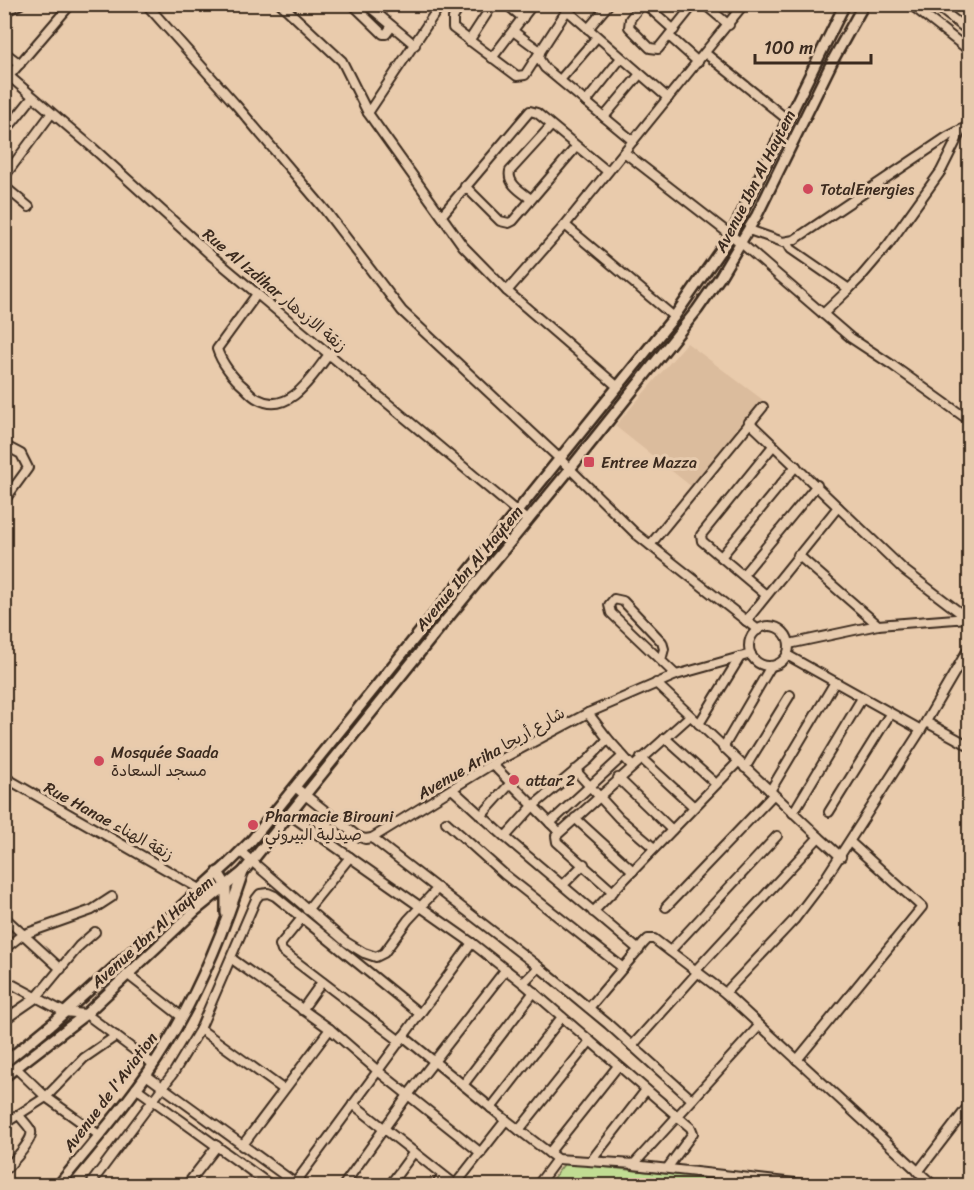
<svg xmlns="http://www.w3.org/2000/svg" width="974" height="1190" font-family="Sriracha,'Playpen Sans Arabic',sans-serif">
  <style>
    .built { fill: #dbbc9d }
    .green { fill: #c1dc93; stroke: #7e8358; stroke-width: 1.5 }
    .lines { fill: none; stroke-linecap: round; stroke-linejoin: round }
    .minor-casing { stroke: #3b2a1e; stroke-width: 12 }
    .tertiary-casing { stroke: #3b2a1e; stroke-width: 14 }
    .minor { stroke: #e6caad; stroke-width: 8 }
    .tertiary { stroke: #e6caad; stroke-width: 9 }
    .poi-dot { fill: #d1495b; stroke: #e6caad; stroke-width: 2 }
    .labels { text-anchor: middle; dominant-baseline: central; stroke-width: 6; stroke-linejoin: round; paint-order: stroke }
    .street-label { font-size: 16px; fill: #3b2a1e; stroke: #e6caad }
    .poi-label { font-size: 16px; fill: #3b2a1e; stroke: #e6caad; text-anchor: start }
  </style>
  <rect width="100%" height="100%" fill="#e9cbac"/>
  <filter id="ink" filterUnits="userSpaceOnUse"><feTurbulence type="fractalNoise" baseFrequency=".0167" numOctaves="2"/><feDisplacementMap in="SourceGraphic" scale="12" xChannelSelector="R" yChannelSelector="G"/><feConvolveMatrix kernelMatrix="1 2 1 2 8 2 1 2 1" color-interpolation-filters="sRGB"/></filter>
  <g filter="url(#ink)">
    <!-- built -->
    <path class="built" d="M687,343L763,400L692,487L615,426Z"/>
    <!-- green -->
    <path class="green" d="M565,1163L761,1184V1185L547,1186Z"/>
    <g class="lines">
      <defs>
        <g id="minor">
          <path d="M146,4L236,105L325,210L402,311L560,459L636,534L758,630"/>
          <path d="M281,4L342,61L368,113L463,246L507,291L618,387"/>
          <path d="M352,4L383,34H386L392,26"/>
          <path d="M366,4L415,45"/>
          <path d="M461,4L453,18V28L517,76L525,75L571,4"/>
          <path d="M506,4L523,18"/>
          <path d="M560,4L668,98"/>
          <path d="M642,4L630,19L629,27L650,48L658,49L694,4"/>
          <path d="M645,4L674,30"/>
          <path d="M704,4L729,25"/>
          <path d="M744,4L624,152L741,243L851,338L892,365L970,421"/>
          <path d="M910,4L970,51"/>
          <path d="M934,4L970,32"/>
          <path d="M588,29L609,4"/>
          <path d="M513,31L540,51"/>
          <path d="M669,36L698,62"/>
          <path d="M469,41L493,4"/>
          <path d="M4,52L20,64"/>
          <path d="M540,52L539,59L545,68L633,141"/>
          <path d="M705,53L788,120"/>
          <path d="M492,58L533,4"/>
          <path d="M9,76L93,148L213,257L528,521"/>
          <path d="M560,80L597,37"/>
          <path d="M4,82L71,4"/>
          <path d="M586,102L621,58"/>
          <path d="M368,113L441,4"/>
          <path d="M604,117L640,74"/>
          <path d="M4,133L32,98"/>
          <path d="M4,177L51,114"/>
          <path d="M4,186L29,207"/>
          <path d="M465,186L500,221L509,223L513,221L576,147"/>
          <path d="M531,199C522,192 507,184 510,171L551,126"/>
          <path d="M442,215L530,111L537,113L607,171"/>
          <path d="M565,225L674,317"/>
          <path d="M749,230L783,242L794,240L947,137L970,125"/>
          <path d="M787,242L791,249L849,289L859,279L888,245L941,171L961,131"/>
          <path d="M507,291L565,225L624,152"/>
          <path d="M257,294L217,349C221,362 233,378 244,387C248,391 253,397 258,399C290,417 314,373 330,353"/>
          <path d="M823,314L849,289"/>
          <path d="M749,422L904,570L967,618"/>
          <path d="M4,445L21,454L28,468L4,501"/>
          <path d="M650,545L763,407"/>
          <path d="M798,555L878,625"/>
          <path d="M721,557L796,466"/>
          <path d="M743,575L817,485"/>
          <path d="M766,595L702,541L701,535L773,446"/>
          <path d="M746,621L838,507"/>
          <circle cx="769" cy="646" r="20"/>
          <path d="M789,644L878,625L968,618"/>
          <path d="M787,655L921,730"/>
          <path d="M661,660L664,649L662,642L623,601L614,599L609,605L611,613L676,675"/>
          <path d="M656,683L819,837"/>
          <path d="M588,713L608,739L632,766"/>
          <path d="M926,722L968,745"/>
          <path d="M699,724L740,657"/>
          <path d="M665,738L716,784"/>
          <path d="M723,748L771,666"/>
          <path d="M641,758L694,807"/>
          <path d="M492,764L559,832"/>
          <path d="M745,768L790,695"/>
          <path d="M575,770L619,818L654,848"/>
          <path d="M4,777L200,889"/>
          <path d="M618,778L672,830"/>
          <path d="M295,787L357,836L365,839L372,838L492,764L588,713L676,675L751,654"/>
          <path d="M452,789L505,837L639,950"/>
          <path d="M770,791L835,682"/>
          <path d="M829,812L890,714"/>
          <path d="M793,813L862,698"/>
          <path d="M290,815L472,943L523,983L691,1128L693,1133L668,1167"/>
          <path d="M481,816L510,784"/>
          <path d="M575,818L633,871"/>
          <path d="M446,822L504,874L623,968"/>
          <path d="M550,823L623,756"/>
          <path d="M505,837L533,806L588,760L608,739"/>
          <path d="M372,838L539,967L608,1024L689,1097L693,1099L759,1026"/>
          <path d="M241,852L346,942L364,953L376,957L384,953L408,920L438,888"/>
          <path d="M563,885L584,864"/>
          <path d="M613,892L557,842L556,836L690,716"/>
          <path d="M666,907L773,795"/>
          <path d="M307,910L350,857"/>
          <path d="M593,912L738,762"/>
          <path d="M4,917L61,969"/>
          <path d="M302,918L280,945L282,951L400,1041"/>
          <path d="M4,949L22,935L92,910L112,897"/>
          <path d="M670,951L777,836"/>
          <path d="M232,959L330,1029L378,1071L481,1153"/>
          <path d="M696,970L819,837L841,857"/>
          <path d="M127,974L182,1017"/>
          <path d="M4,980L64,1012L86,1014L153,1064"/>
          <path d="M523,983L539,967"/>
          <path d="M725,993L794,920L823,882L921,730L970,646"/>
          <path d="M589,1008L644,943L648,939H654L725,993L934,1186"/>
          <path d="M302,1010L322,982"/>
          <path d="M4,1020L36,998L79,946L95,932"/>
          <path d="M200,1029L256,899L260,894L268,893L275,896L420,1014"/>
          <path d="M403,1036L506,1120L557,1159L634,1164L693,1099"/>
          <path d="M632,1046L698,972"/>
          <path d="M797,1060L922,907L850,842"/>
          <path d="M16,1068L46,1097L99,1135"/>
          <path d="M146,1075L295,1183"/>
          <path d="M463,1085L534,992"/>
          <path d="M136,1088L272,1186"/>
          <path d="M353,1104L457,1186"/>
          <path d="M491,1108L562,1017"/>
          <path d="M4,1124L46,1097L84,1058L116,1036"/>
          <path d="M519,1130L590,1041"/>
          <path d="M242,1146L330,1029"/>
          <path d="M549,1153L618,1066"/>
          <path d="M591,1161L646,1090"/>
          <path d="M633,1165L822,1186"/>
          <path d="M4,1171C11,1164 34,1140 31,1131C29,1126 22,1120 19,1115"/>
          <path d="M918,1172L970,1104"/>
          <path d="M63,1179L72,1186"/>
          <path d="M455,1185L506,1120"/>
          <path d="M89,1186L174,1072L200,1029L283,1089"/>
          <path d="M186,1186L217,1146"/>
          <path d="M293,1186L472,943"/>
          <path d="M343,1186L408,1095L506,969"/>
          <path d="M389,1186L414,1152"/>
          <path d="M435,1186L443,1176"/>
          <path d="M537,1186L557,1159"/>
        </g>
        <g id="tertiary">
          <path d="M4,11L19,4"/>
          <path d="M218,872L226,885V913"/>
          <path d="M4,1063L53,1023L228,864L252,840L674,317L731,235L845,4"/>
          <path d="M4,1077L86,1014L196,910L243,872L437,631L570,469L697,310L720,277L757,215L834,58L864,4"/>
          <path d="M58,1186C94,1141 134,1097 164,1048C198,994 223,933 243,872"/>
        </g>
      </defs>
      <!-- minor casing -->
      <use href="#minor" class="minor-casing"/>
      <!-- tertiary casing -->
      <use href="#tertiary" class="tertiary-casing"/>
      <!-- minor -->
      <use href="#minor" class="minor"/>
      <!-- tertiary -->
      <use href="#tertiary" class="tertiary"/>
    </g>
  </g>
  <!-- markers -->
  <g class="poi-dot">
    <circle cx="808" cy="189" r="6"/>
    <rect x="583" y="456" width="12" height="12" rx="3"/>
    <circle cx="99" cy="761" r="6"/>
    <circle cx="514" cy="780" r="6"/>
    <circle cx="253" cy="825" r="6"/>
  </g>
  <g class="labels">
    <!-- street labels -->
    <g class="street-label">
      <text transform="translate(755 181) rotate(-63)">Avenue Ibn Al Haytem</text>
      <text transform="translate(275 290) rotate(40)">Rue Al Izdihar زنقة الازدهار</text>
      <text transform="translate(469 568) rotate(-50)">Avenue Ibn Al Haytem</text>
      <text transform="translate(491 753) rotate(-30)">Avenue Ariha شارع أريحا</text>
      <text transform="translate(109 821) rotate(29)">Rue Hanae زنقة الهناء</text>
      <text transform="translate(152 932) rotate(-42)">Avenue Ibn Al Haytem</text>
      <text transform="translate(110 1092) rotate(-53)">Avenue de l'Aviation</text>
    </g>
    <!-- poi labels -->
    <g class="poi-label">
      <text x="820" y="189">TotalEnergies</text>
      <text x="601" y="462">Entree Mazza</text>
      <text x="111" y="752">Mosquée Saada<tspan x="111" dy="18">مسجد السعادة</tspan></text>
      <text x="526" y="780">attar 2</text>
      <text x="265" y="816">Pharmacie Birouni<tspan x="265" dy="18">صيدلية البيروني</tspan></text>
    </g>
  </g>
  <!-- margin -->
  <rect width="974" height="1190" fill="none" stroke="#e6caad" stroke-width="24"/>
  <rect x="12" y="12" width="950" height="1166" fill="none" stroke="#3b2a1e" stroke-width="2" filter="url(#ink)"/>
  <!-- scale -->
  <path d="M755 54v9h116v-9" fill="none" stroke="#3b2a1e" stroke-width="3"/>
  <text x="764" y="54" font-size="18" fill="#3b2a1e" stroke="#e6caad" stroke-width="4.5" paint-order="stroke">100 m</text>
</svg>
